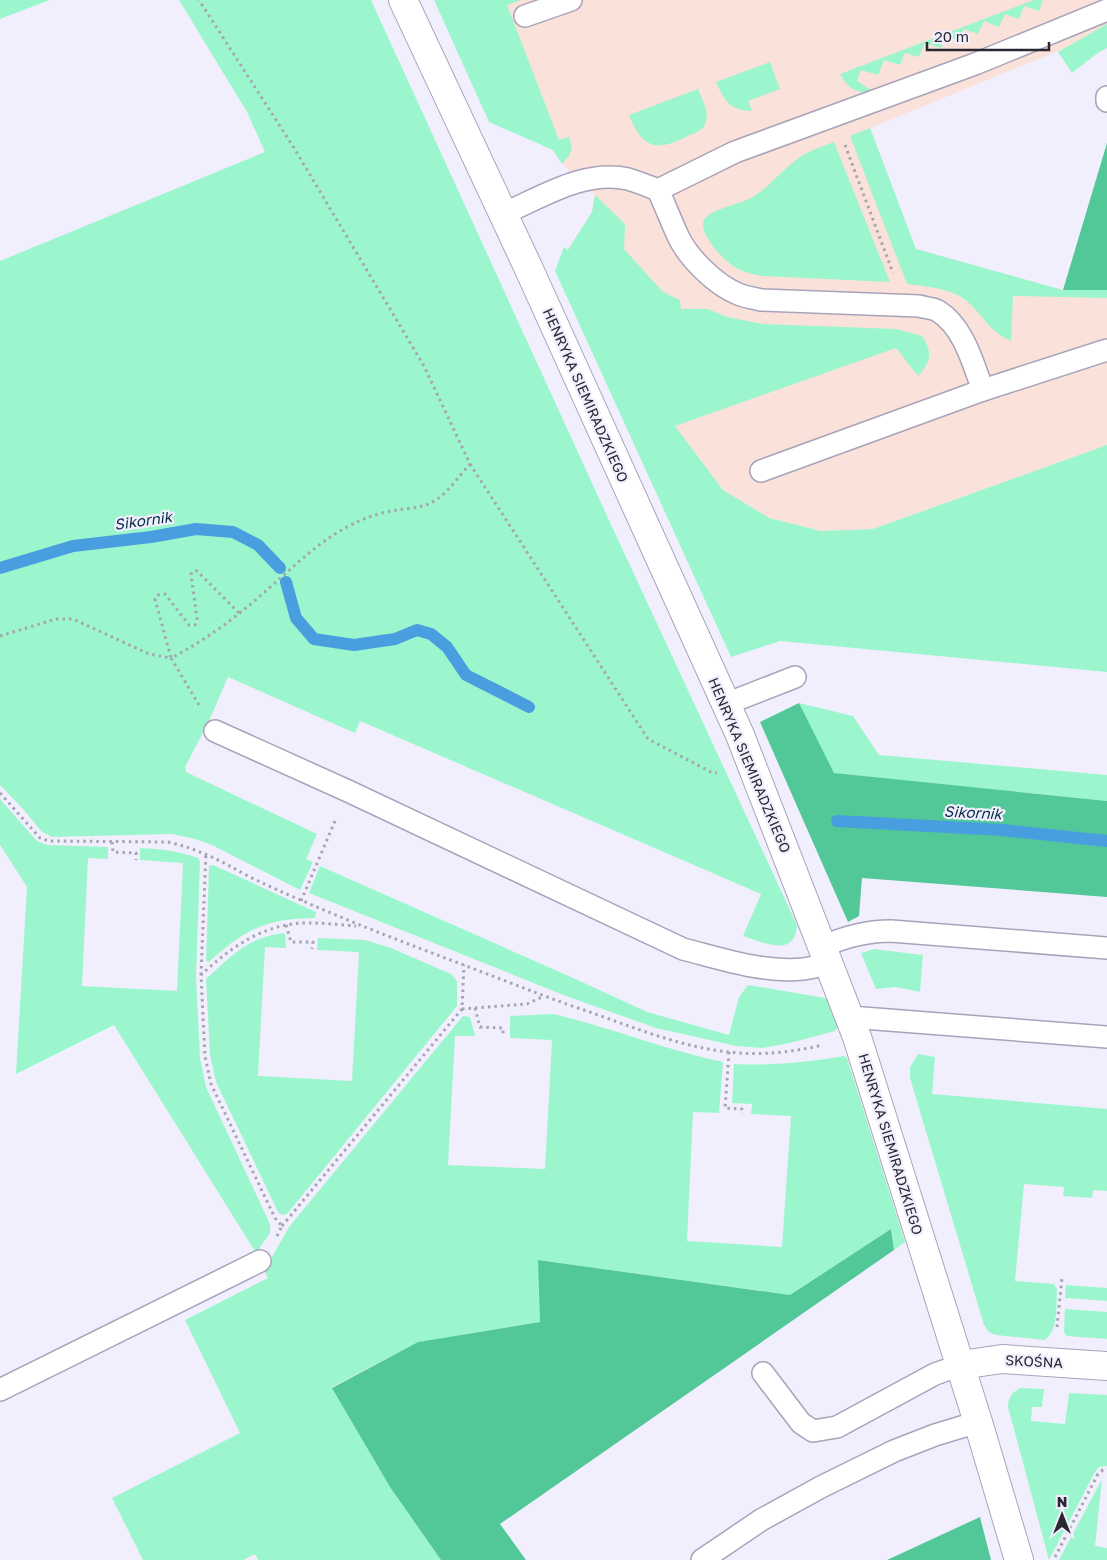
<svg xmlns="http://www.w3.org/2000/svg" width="1107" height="1560" font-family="'Golos Text',sans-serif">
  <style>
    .commercial { fill: #fae1d9 }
    .green { fill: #9cf6cd }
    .forest { fill: #52c797 }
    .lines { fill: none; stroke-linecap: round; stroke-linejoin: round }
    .stream { stroke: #499ee0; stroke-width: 12 }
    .service-casing { stroke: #a8a3ba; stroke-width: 24 }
    .minor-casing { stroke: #a8a3ba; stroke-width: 30 }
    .path { stroke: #a6a4b1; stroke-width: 3; stroke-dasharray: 2.5 4; stroke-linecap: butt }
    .service { stroke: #fff; stroke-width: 21 }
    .minor { stroke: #fff; stroke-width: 28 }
    .labels { text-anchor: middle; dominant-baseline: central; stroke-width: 4.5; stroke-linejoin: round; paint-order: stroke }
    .street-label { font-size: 14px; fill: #292730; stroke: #f1effe }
    .water-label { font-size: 15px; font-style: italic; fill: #072c46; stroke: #f1effe }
  </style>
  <rect width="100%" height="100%" fill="#f1effe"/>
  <!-- commercial -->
  <path class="commercial" d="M449,0H1107V31L870,128L916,249L1063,290H1107V445L873,529L821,531L769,518L723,490L674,426L567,251L592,212L595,195L562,164Z"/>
  <!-- green -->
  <g class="green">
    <path d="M0,0H50L0,19Z"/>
    <path d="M179,0H371L608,518L797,925C795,959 763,942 743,936L761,894L360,721L355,733L228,677L209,721L185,767L186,772L317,834L306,859L313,862L300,890L212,845L195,839L172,834L52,837L42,832L23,809L0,785V261L265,152L247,112Z"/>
    <path d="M434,0H521L507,5L559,140L569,137L572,147L569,156L562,164L553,150L489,122Z"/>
    <path d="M1034,0H1043L1039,11L1024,6L1019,19L1005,14L999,27L984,21L978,34L964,29L959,41L946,36L941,48L925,43L919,57L905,53L900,65L884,60L878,75L861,70L857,81L874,92C857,94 848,89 840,74Z"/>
    <path d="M1107,24V48L1099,52L1072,73L1058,52Z"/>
    <path d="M770,62L780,89L748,101L752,111C729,110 725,101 716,82Z"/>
    <path d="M698,89C702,99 709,111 706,122C704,130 695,133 688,136C656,152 643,149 629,115Z"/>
    <path d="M870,128L916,249L1063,290H1107V298L1013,296L1011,341C989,331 986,319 970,304C955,288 928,287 907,284L850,136Z"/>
    <path d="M834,142L890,282L762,276C752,274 742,272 733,266C723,259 698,234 704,220C709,210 738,204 749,199C767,190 780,172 796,160C807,151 821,147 834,142Z"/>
    <path d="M595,195L625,224L624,249L663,292L680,300L681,309H708L727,317L763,324L896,329L922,336C933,353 931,362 918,376L896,348L675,426L723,490L769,518L821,531L873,529L1107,445V672L780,641L731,657L555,271L564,247L568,250L592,212Z"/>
    <path d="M799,703L853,716L879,755L1107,775V801L833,773Z"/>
    <path d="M0,799L37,841L47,845L108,847V859L88,858L82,986L177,991L183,863L140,860V848C161,849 179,851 198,858L200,862L196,977L200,1058L206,1087L270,1224V1233L256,1253L114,1025L16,1074L27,887L0,845Z"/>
    <path d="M213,865L316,912L315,918C268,918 243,930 209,962L206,961L209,866Z"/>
    <path d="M320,866L580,981L647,1012L729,1035L739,997L748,985L825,998L829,1003L838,1026L835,1031L790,1043L763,1048L736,1046L656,1028L566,996L309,893Z"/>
    <path d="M285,933L286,948L265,947L258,1076L352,1081L359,952L317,950L318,938L365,940L391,948L451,974L457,981V1006L287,1214L282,1215L278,1212L216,1082L210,1055L206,979C232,955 248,937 285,933Z"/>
    <path d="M874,949L923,955L920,992L896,987L876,989L861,953Z"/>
    <path d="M553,1014C610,1027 665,1050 723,1062L719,1113L693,1112L687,1241L782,1247L791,1116L751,1114L752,1104L732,1103L734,1064C772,1066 807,1062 844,1056L847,1058L905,1242L894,1250L891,1229L790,1295L539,1260L540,1322L418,1342L332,1387L390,1487L441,1560H258L255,1554L243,1560H143L112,1498L240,1433L185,1320L268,1278L264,1271L289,1227L463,1016L470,1017L475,1036H455L448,1165L545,1169L552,1040L510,1038V1016Z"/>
    <path d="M918,1054L935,1057L932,1094L1107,1109V1191L1093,1190L1092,1198L1063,1196L1064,1187L1024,1184L1015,1281L1054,1284L1057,1289C1056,1305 1059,1329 1045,1340L996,1335L989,1332L984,1325L910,1078V1067Z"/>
    <path d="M1066,1285L1107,1288V1301L1065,1298Z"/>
    <path d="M1065,1309L1107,1312V1339L1067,1336L1064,1332Z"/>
    <path d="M1020,1388L1044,1389L1042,1407H1032L1031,1421L1065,1424L1069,1393L1107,1395V1466L1099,1467L1095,1472L1049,1560L1008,1407C1008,1397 1012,1393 1020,1388Z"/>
    <path d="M1102,1479L1095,1546L1107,1548V1560H1059Z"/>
  </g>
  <!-- forest -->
  <g class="forest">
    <path d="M1107,143V290H1063Z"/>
    <path d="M799,703L834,773L1107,801V897L862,878L859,916L848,922L760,722Z"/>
    <path d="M891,1229L894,1250L500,1524L526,1560H441L390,1487L332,1388L418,1342L540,1322L538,1260L790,1295Z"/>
    <path d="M980,1517L991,1560H887Z"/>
  </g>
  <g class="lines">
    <!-- stream -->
    <g class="stream">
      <path d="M0,568L73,546L151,537L196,529L233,532L258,545L280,568"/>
      <path d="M286,582L296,618L314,639L354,645L395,639L417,630L431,634L447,647L466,675L529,707"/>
      <path d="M837,821L1002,830L1107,841"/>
    </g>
    <defs>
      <g id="service">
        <path d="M525,16L571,0"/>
        <path d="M1107,97V101"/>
        <path d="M658,190C665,205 671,221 678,236C688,258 716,285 738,294C745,297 753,298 761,300L919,306C925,308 933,308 938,311C964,327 973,364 983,390L761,471"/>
        <path d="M503,214C542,197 585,169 628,179C638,182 648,186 658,190L735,152L975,64L1107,10"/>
        <path d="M983,390L1107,350"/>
        <path d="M726,704L795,677"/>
        <path d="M215,731L348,791L683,949C722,959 763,973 803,969C812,968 821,965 830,964"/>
        <path d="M823,946C846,937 866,931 891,931L1107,948"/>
        <path d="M850,1017L1107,1037"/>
        <path d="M763,1373L801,1423L813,1431L837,1427L935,1374L961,1365"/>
        <path d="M0,1390L260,1261"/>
        <path d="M702,1560L761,1520L821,1487L894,1451L935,1435L978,1422"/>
      </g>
      <g id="minor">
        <path d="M403,0L528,267L740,735L857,1037L978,1422L1019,1560"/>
        <path d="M961,1365L1002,1359L1107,1366"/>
      </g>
    </defs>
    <!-- service casing -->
    <use href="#service" class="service-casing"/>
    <!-- minor casing -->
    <use href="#minor" class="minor-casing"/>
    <!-- path -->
    <g class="path">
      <path d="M845,145L893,273"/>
      <path d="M470,464L648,739L711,772L717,773"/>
      <path d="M0,636L56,619H73L149,654L171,658L155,599L158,595L165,594L189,625H195L197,619L191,574L193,571H197L239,613"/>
      <path d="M199,705L171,658C210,638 244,611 276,582C294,566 312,549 332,536C350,524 370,515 391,511C406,508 423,509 436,500C448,492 460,475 470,464L424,366L294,148L199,0"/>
      <path d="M0,793L40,838L49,841L168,842C199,849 221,861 248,876C266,885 284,893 303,901C355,924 408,944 461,964C501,979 540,995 581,1009C628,1025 679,1047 729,1052C761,1056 792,1052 823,1045"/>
      <path d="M112,842L113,852L136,853V860"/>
      <path d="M301,901L335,821"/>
      <path d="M286,925L291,942H313L312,949"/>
      <path d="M201,975L206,853"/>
      <path d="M475,1008L480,1027L503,1028V1037"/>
      <path d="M462,1009L527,1004L544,996"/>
      <path d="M729,1052L725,1108L742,1109V1114"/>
      <path d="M282,1226L462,1009L464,965"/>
      <path d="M277,1236L282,1226L275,1218L211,1084L205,1056L201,975C231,947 266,922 310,923C325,923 341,925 356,926"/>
      <path d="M1057,1327L1062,1278"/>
      <path d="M1055,1557L1098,1474L1103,1470H1107"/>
    </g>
    <!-- service -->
    <use href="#service" class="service"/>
    <!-- minor -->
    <use href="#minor" class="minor"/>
  </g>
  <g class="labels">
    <!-- street labels -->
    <g class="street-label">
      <text transform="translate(586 395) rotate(66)">HENRYKA SIEMIRADZKIEGO</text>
      <text transform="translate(750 765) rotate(67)">HENRYKA SIEMIRADZKIEGO</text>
      <text transform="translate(891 1144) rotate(73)">HENRYKA SIEMIRADZKIEGO</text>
      <text transform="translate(1034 1361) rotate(3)">SKOŚNA</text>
    </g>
    <!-- water labels -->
    <g class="water-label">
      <text transform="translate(143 520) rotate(-8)">Sikornik</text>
      <text transform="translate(973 812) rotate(3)">Sikornik</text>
    </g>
  </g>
  <!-- north arrow -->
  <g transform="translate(1062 1515)" stroke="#f1effe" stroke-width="4" paint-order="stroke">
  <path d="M0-4L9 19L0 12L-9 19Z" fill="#292730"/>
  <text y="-8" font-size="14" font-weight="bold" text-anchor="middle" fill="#292730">N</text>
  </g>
  <!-- scale -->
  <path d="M927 42v8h122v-8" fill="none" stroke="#292730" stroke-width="2.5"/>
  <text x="934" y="42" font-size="15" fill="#292730" stroke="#f1effe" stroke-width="4" paint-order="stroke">20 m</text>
</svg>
